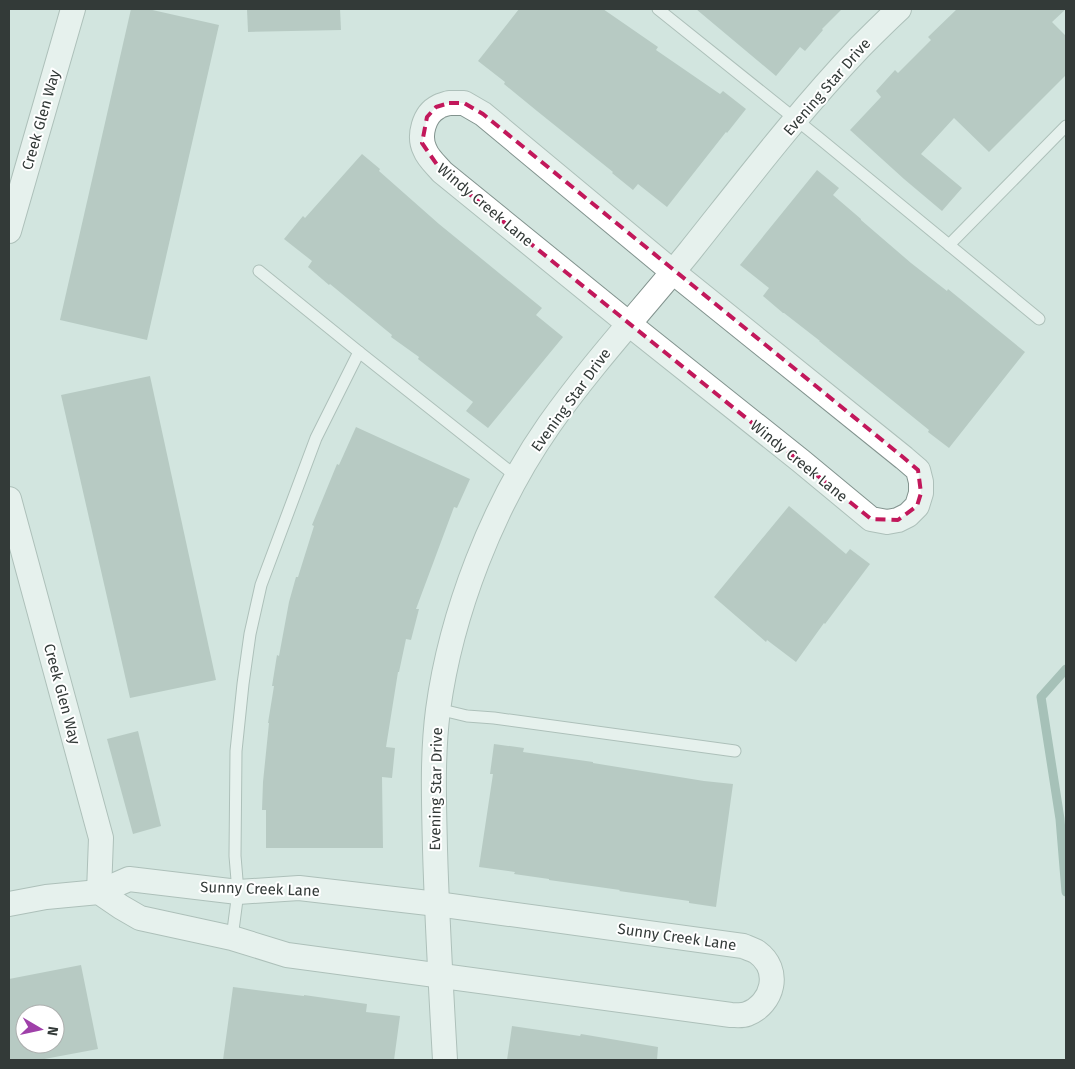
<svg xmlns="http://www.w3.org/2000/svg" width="1075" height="1069" font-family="'Fira Sans',sans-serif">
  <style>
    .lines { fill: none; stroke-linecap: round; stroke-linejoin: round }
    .stream { stroke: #71958a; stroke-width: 9 }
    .building { fill: #97a9a3; fill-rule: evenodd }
    .lane-casing { stroke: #82938e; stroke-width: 13 }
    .street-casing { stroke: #82938e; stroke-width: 26 }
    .lane { stroke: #fff; stroke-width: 11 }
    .street { stroke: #fff; stroke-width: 24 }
    .marked { fill: none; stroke: #c2185b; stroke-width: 4; stroke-dasharray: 10 6; stroke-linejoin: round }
    .labels { text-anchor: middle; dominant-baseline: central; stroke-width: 4; stroke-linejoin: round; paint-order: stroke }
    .street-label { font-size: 15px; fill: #333a38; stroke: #fff }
  </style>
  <rect width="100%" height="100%" fill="#d2e5df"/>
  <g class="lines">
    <!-- stream -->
    <path class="stream" d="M1066,669L1041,697L1060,819L1066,892"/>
  </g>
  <!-- building -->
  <g class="building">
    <path d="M131,9H148L219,25L147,340L60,320Z"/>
    <path d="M247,9H340L341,30L248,32Z"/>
    <path d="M519,9H603L658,47L656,50L720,94L723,91L746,109L727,133L726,132L667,207L638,184L633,190L612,173L613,172L537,111L504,84L505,82L478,61Z"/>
    <path d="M696,9H842L822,29L823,30L805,51L800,47L776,76Z"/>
    <path d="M957,9H1066L1052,22L1066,36V75L989,152L954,118L921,154L962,188L942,211L904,179L850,130L881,97L876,91L895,70L898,73L931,40L928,37Z"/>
    <path d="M362,154L380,169L379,171L439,224L542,308L536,315L563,337L488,428L466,411L473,402L418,359L419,357L391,337L392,335L330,284L329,285L308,267L312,261L284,239L303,216L305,218Z"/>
    <path d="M817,170L839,188L833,195L861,219V220L911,263L947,291L948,289L1025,352L949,448L928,432L929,430L819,341H820L784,313H783L763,296L769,288L740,265Z"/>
    <path d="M150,376L216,680L130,698L61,395Z"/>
    <path d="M356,427L470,479L457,508L454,507L416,609H419L411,640L406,639L399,672H398L386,747L395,748L392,778L382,777L383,848H266V810H262L263,782L269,723H268L274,686H272L277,655L279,656L289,602L296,577H298L314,526L312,525L337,464L339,465Z"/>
    <path d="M789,506L846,554L850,549L870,564L825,624L824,623L796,662L767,640L766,642L714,597Z"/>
    <path d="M138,731L161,826L133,834L107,739Z"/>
    <path d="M494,744L524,748L523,752L593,762V763L704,781L733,784L716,907L689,903V901L619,891L620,890L549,880V879L514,874L515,872L479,867L493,774H490Z"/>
    <path d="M81,965L98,1049L39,1060H9V979ZM25,1014H55V1044H25Z"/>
    <path d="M233,987L304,996V995L367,1004L366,1012L400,1016L394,1060H223Z"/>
    <path d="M512,1026L580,1036L581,1034L658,1047L657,1060H507Z"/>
  </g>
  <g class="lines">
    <defs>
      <g id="lane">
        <path d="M658,9L819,138L1039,319"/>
        <path d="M949,245L1066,126"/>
        <path d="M259,271L359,352L517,477"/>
        <path d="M438,709L467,716L494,718L735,751"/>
        <path d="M232,938L238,892L235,856L236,751L243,684L250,634L261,585L316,438L359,352"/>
      </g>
      <g id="street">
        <path d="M449,103H464L483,114L673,272L904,458L918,470L921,482V493L917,506L908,515L898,520L887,522L871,519L801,461L629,324L442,172C436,165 428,158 425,150C418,136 424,114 438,107C441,105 446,104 449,103Z"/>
        <path d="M9,231L73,9"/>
        <path d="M9,499L101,838L99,892"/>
        <path d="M9,904L46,897L99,892L129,879L238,892L299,888L437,904L743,946C748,948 754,950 757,952C782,970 773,1004 747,1014C742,1016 736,1015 731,1015L287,955L232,938L140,918L121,907L99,892"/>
        <path d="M445,1060C441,990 437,919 435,849C434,803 432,756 438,710C451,613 493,505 549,425C592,364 643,309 690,251C745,182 799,111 860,47C873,34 886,21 899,9"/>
      </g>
    </defs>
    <!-- lane casing -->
    <use href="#lane" class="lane-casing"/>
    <!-- street casing -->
    <use href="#street" class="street-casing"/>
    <!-- lane -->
    <use href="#lane" class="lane"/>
    <!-- street -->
    <use href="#street" class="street"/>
  </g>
  <!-- marked area -->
  <path d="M0 0H1075V1069H0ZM449,103H464L483,114L904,458L918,470L921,493L917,506L898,520L871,519L442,172L422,143L427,117L436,107Z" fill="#d2e5df" fill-opacity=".55" fill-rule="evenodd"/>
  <path class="marked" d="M449,103H464L483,114L904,458L918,470L921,493L917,506L898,520L871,519L442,172L422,143L427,117L436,107Z"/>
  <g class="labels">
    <!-- street labels -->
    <g class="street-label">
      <text transform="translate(827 87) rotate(-49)">Evening Star Drive</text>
      <text transform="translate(41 120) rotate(-74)">Creek Glen Way</text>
      <text transform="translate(485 205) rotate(40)">Windy Creek Lane</text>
      <text transform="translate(571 400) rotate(-54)">Evening Star Drive</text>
      <text transform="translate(799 461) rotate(39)">Windy Creek Lane</text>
      <text transform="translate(62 694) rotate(75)">Creek Glen Way</text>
      <text transform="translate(436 789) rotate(-89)">Evening Star Drive</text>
      <text transform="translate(260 889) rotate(2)">Sunny Creek Lane</text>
      <text transform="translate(677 937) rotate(8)">Sunny Creek Lane</text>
    </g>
  </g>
  <!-- border -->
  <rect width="1075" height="1069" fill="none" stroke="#333a38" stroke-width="20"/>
  <!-- north arrow -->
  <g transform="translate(40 1029) rotate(99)"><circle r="24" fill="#ffffff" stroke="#adb0af"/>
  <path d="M0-4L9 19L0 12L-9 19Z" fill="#9f40a9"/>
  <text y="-8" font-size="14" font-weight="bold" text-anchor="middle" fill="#333a38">N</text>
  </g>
</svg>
